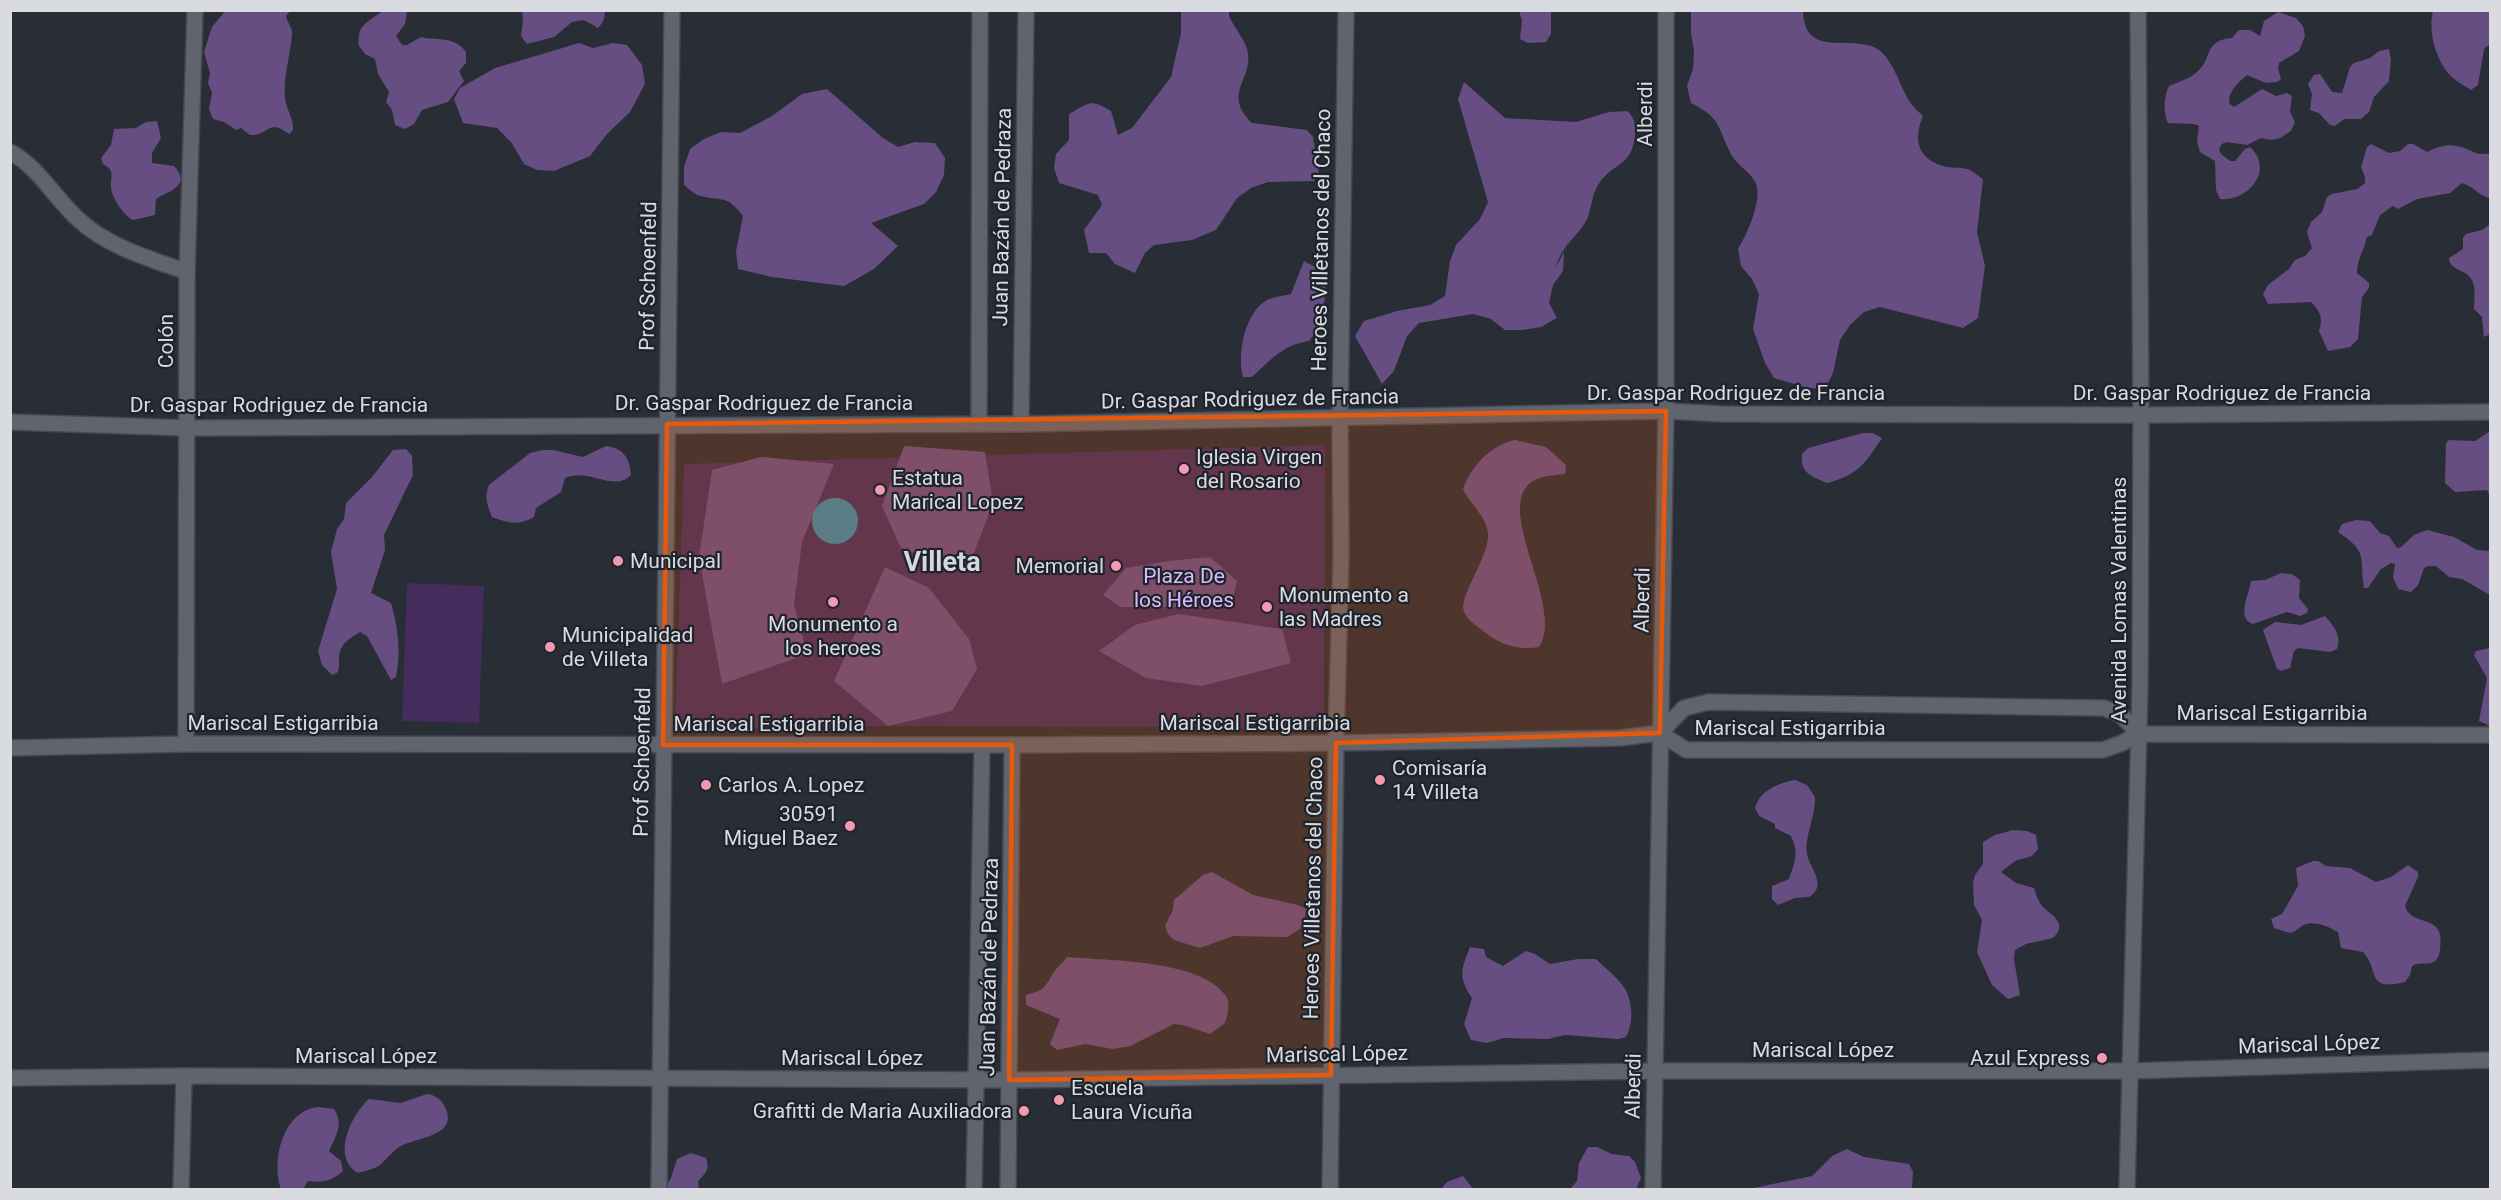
<svg xmlns="http://www.w3.org/2000/svg" width="2501" height="1200" font-family="Roboto,sans-serif">
  <style>
    .green { fill: #442d5d }
    .forest { fill: #664d82 }
    .water { fill: #3987a6 }
    .lines { fill: none; stroke-linecap: round; stroke-linejoin: round }
    .street-casing { stroke: #464850; stroke-width: 18 }
    .secondary-casing { stroke: #464850; stroke-width: 18 }
    .street { stroke: #5f646e; stroke-width: 15 }
    .secondary { stroke: #5f646e; stroke-width: 15 }
    .marked { fill: #e8590c; fill-opacity: 0.2; stroke: #e8590c; stroke-width: 4.5; stroke-linejoin: round }
    .poi-dot { fill: #f29aaf; stroke: #1f232c; stroke-width: 2 }
    .labels { text-anchor: middle; dominant-baseline: central; stroke-width: 4.5; stroke-linejoin: round; paint-order: stroke }
    .street-label { font-size: 21px; fill: #d9dbe1; stroke: #1f232c }
    .poi-label { font-size: 21px; fill: #d9dbe1; stroke: #1f232c; text-anchor: start }
    .park-label { font-size: 21px; fill: #dabcfe; stroke: #1f232c }
    .district-label { font-size: 27px; font-weight: bold; fill: #d2d7e3; stroke: #1f232c }
  </style>
  <rect width="100%" height="100%" fill="#292d36"/>
  <!-- green -->
  <g class="green">
    <path d="M1325,445L1324,727L888,726L675,729L684,464Z"/>
    <path d="M407,583L484,586L479,723L402,721Z"/>
  </g>
  <!-- forest -->
  <g class="forest">
    <path d="M384,10L407,11L405,24L396,36L402,45H407L421,37C439,41 455,36 466,52V63L459,71L464,81L448,102L422,110L414,124L405,129L395,125L392,110L386,102L389,92L378,74L375,59L365,54L359,46C356,24 370,21 384,10Z"/>
    <path d="M1181,10L1229,11V16C1234,28 1247,41 1248,54C1252,80 1222,94 1252,123L1307,130L1313,137L1319,174L1314,181L1268,182L1251,188L1237,198L1216,230L1192,240L1154,245L1145,253L1135,273L1115,264L1106,253H1089L1084,230L1102,205L1098,195L1059,183L1054,168L1056,154L1069,140V114C1089,103 1090,98 1111,111L1118,135L1132,128L1171,77L1181,33Z"/>
    <path d="M225,11H290L286,16C287,22 292,27 292,33C291,54 283,76 285,98C286,109 294,119 293,130L289,134C267,118 269,136 250,135L241,128L236,130L224,122L213,119L209,109L212,93L208,83L210,73L204,52L212,27Z"/>
    <path d="M522,11L605,10C605,18 603,23 598,28L584,20L572,22L554,37L527,44L521,36L523,20Z"/>
    <path d="M1519,11H1551V34L1546,42L1528,43L1520,39L1522,21Z"/>
    <path d="M1691,11H1803C1805,56 1842,37 1871,46C1892,52 1899,86 1910,102C1913,107 1918,111 1923,116C1912,141 1919,161 1947,167C1953,168 1960,167 1967,169C1972,170 1978,176 1983,179L1977,232L1985,266L1978,318L1963,328L1880,307L1864,312L1850,325L1840,340L1833,373L1825,389L1808,388L1774,378L1765,363L1753,329L1759,294L1752,279L1741,266L1738,249C1747,234 1765,196 1754,180C1748,171 1738,165 1732,156C1717,128 1723,119 1691,103L1687,86L1693,69L1694,51L1691,33Z"/>
    <path d="M2433,11H2490V44L2484,49L2478,85L2471,90C2463,85 2454,80 2448,73C2435,57 2428,30 2433,11Z"/>
    <path d="M2278,12L2296,18L2303,26L2305,36L2299,51L2279,63L2278,68L2281,79L2277,82L2266,83L2247,75C2239,82 2226,93 2230,104L2234,107L2262,89L2276,96L2287,93L2292,96L2290,112L2295,122L2291,131L2280,138L2271,140L2261,138L2247,145L2226,142L2222,144L2219,149L2221,154L2230,161H2235L2245,149L2250,147C2275,170 2248,202 2220,199L2216,190L2215,161L2200,152L2197,142L2199,126L2194,124L2168,123C2163,114 2164,95 2169,86C2180,81 2191,79 2199,70C2212,58 2204,40 2232,38L2239,30H2250L2260,36L2264,21Z"/>
    <path d="M579,43L593,48L613,43L627,45L642,65L645,84L630,112L607,134L590,156L554,171L537,170L524,164L511,142L497,128L463,123L454,99L460,88L495,68Z"/>
    <path d="M2389,49L2391,60L2389,81L2374,97L2369,112L2361,119H2344L2335,126L2330,125L2319,113L2310,110L2312,94L2308,84L2314,75L2320,74L2332,92L2342,93L2350,67L2354,63L2370,58L2379,51Z"/>
    <path d="M1464,82L1505,118L1576,122L1609,112L1627,111C1635,118 1636,125 1635,136C1631,167 1616,161 1600,182C1592,193 1592,205 1588,217C1580,236 1562,243 1556,267L1564,252L1563,271L1553,285L1549,303L1557,318L1541,327L1523,330H1505L1491,319L1473,314L1419,323L1407,336L1394,371L1382,384L1355,336L1364,321L1397,311L1430,305L1445,296L1450,261L1456,245L1480,219L1488,202L1458,99Z"/>
    <path d="M827,89L883,138L898,147L915,142L935,143L945,158L944,175L936,192L924,204L871,223L898,246L874,269L844,286L772,277L738,269L736,251L743,216C726,194 724,202 701,196C695,195 689,189 684,185V167L690,149L704,139L721,132L740,133L772,116L802,94Z"/>
    <path d="M157,121L161,138L152,153V163L174,166C192,186 170,190 156,199L155,215L133,220C125,217 112,198 111,188C110,176 116,171 103,164L101,158L111,145L114,129L136,128L146,122Z"/>
    <path d="M2371,144L2389,153L2400,151L2408,144H2413L2427,152C2448,142 2456,144 2476,153C2481,155 2486,153 2490,154V198C2479,196 2473,186 2462,183L2450,193L2417,199L2398,209L2393,206L2380,215L2372,235L2367,237C2365,247 2356,263 2357,273L2369,283V288L2362,297L2358,339L2350,347L2328,351L2319,331C2323,318 2321,312 2311,302L2268,304L2263,294L2268,285L2289,269L2295,260L2305,256L2312,248L2307,232L2311,222L2322,212L2327,197L2332,194L2357,189L2365,183V177L2361,167L2367,147Z"/>
    <path d="M2490,224V334L2484,337L2482,317L2474,309C2474,298 2477,285 2469,276C2462,269 2450,270 2449,258L2463,249V238L2466,234L2482,230Z"/>
    <path d="M1304,261L1324,272C1328,292 1323,325 1309,341C1282,345 1271,360 1252,377H1243C1237,356 1244,316 1264,302C1270,297 1283,296 1291,294Z"/>
    <path d="M2490,431V496L2487,490L2455,492L2445,483L2446,443L2449,440L2475,441Z"/>
    <path d="M1863,433H1873L1882,438C1865,464 1858,475 1827,483C1811,476 1800,473 1802,454L1808,448Z"/>
    <path d="M1515,440L1546,447L1566,465L1565,474C1555,475 1539,476 1530,483C1495,513 1565,607 1539,647C1520,650 1503,646 1487,634C1480,628 1468,621 1464,612C1458,596 1490,556 1488,533C1486,516 1470,504 1463,489C1471,466 1491,445 1515,440Z"/>
    <path d="M606,446C624,448 630,459 631,475C614,493 589,467 565,478L561,492L536,508L534,517C519,526 508,523 492,517C487,505 484,497 489,485L530,453L543,450H553L583,457Z"/>
    <path d="M904,446L985,452L993,503L967,571L901,548L882,506Z"/>
    <path d="M406,449L412,456L413,475L384,535L385,550L371,593L391,603C398,626 401,653 396,677L391,680L367,636L360,632C349,639 339,644 339,659C339,665 340,667 337,673L332,675L322,665L318,651L337,589L331,552L337,529L344,519L346,503L372,477L393,450Z"/>
    <path d="M761,457L834,464L802,542L794,604L807,654L722,684L699,557L712,470Z"/>
    <path d="M2356,520L2370,521L2380,533L2389,536L2397,548L2401,547L2414,535L2427,530L2454,537L2477,550L2490,551V595L2462,579L2449,577L2436,566H2428L2424,568L2418,585L2411,592L2398,589L2393,577L2395,564L2391,563L2381,569L2368,588H2364C2359,556 2369,553 2338,532L2342,524Z"/>
    <path d="M1210,557L1237,581L1231,607H1121L1103,595L1126,568L1169,561Z"/>
    <path d="M885,567L929,588L969,639L977,669L952,711L888,726L834,681Z"/>
    <path d="M2281,573L2292,574L2300,580L2299,598L2308,609L2307,613L2300,616L2287,612L2253,624C2235,618 2250,593 2251,581L2265,580Z"/>
    <path d="M1178,614L1282,629L1291,663L1202,686L1146,678L1099,651L1135,625Z"/>
    <path d="M2325,616C2333,625 2342,635 2337,649L2330,652L2298,648L2294,651L2290,668L2281,671L2277,669L2263,630L2275,622L2301,625Z"/>
    <path d="M2490,648V726L2479,721L2487,678L2474,655L2476,651Z"/>
    <path d="M1795,780L1807,785L1815,797C1816,816 1804,836 1807,854C1810,869 1828,885 1809,897L1795,898L1778,905L1772,899V886L1789,879C1795,862 1799,853 1791,836L1775,828V824L1759,816L1755,808C1760,790 1778,783 1795,780Z"/>
    <path d="M2013,830L2027,831L2036,835L2038,849L2032,856L2015,861L2001,872L2016,883L2034,888C2036,894 2038,901 2042,906C2051,915 2069,923 2053,938L2026,944L2015,950L2014,959L2020,995L2008,999L1992,985L1977,952L1982,920L1974,905L1973,883L1975,875L1983,864V842L1995,835Z"/>
    <path d="M2313,861H2318L2326,866L2350,868L2376,882L2391,877L2408,865L2418,872V877L2405,906C2411,928 2446,912 2440,948C2440,952 2439,958 2435,961C2429,966 2419,961 2412,966L2410,975L2405,982C2365,992 2380,970 2363,952L2341,948L2338,932C2327,926 2315,920 2303,925C2298,928 2296,932 2290,933L2274,928L2271,919L2282,914L2298,886L2296,868Z"/>
    <path d="M1212,872L1253,895L1298,905L1306,909L1303,927L1287,937L1233,936L1200,948L1174,940L1168,934L1165,926L1173,910L1174,900L1203,875Z"/>
    <path d="M1470,947L1484,949L1486,957L1503,966L1526,951L1535,954L1550,964L1578,959H1596C1604,967 1616,976 1623,986C1633,999 1634,1023 1626,1037L1618,1039L1565,1035L1548,1039L1504,1038L1487,1043L1471,1040L1464,1024L1472,998C1458,977 1461,970 1470,947Z"/>
    <path d="M1067,957C1107,961 1200,959 1226,996C1231,1004 1227,1015 1225,1023L1210,1034L1183,1025L1174,1024L1130,1046L1113,1049L1085,1044L1057,1050L1050,1044L1060,1019L1026,1005V995C1045,990 1044,988 1054,972C1058,966 1063,963 1067,957Z"/>
    <path d="M427,1094C435,1095 441,1099 445,1107C459,1136 418,1137 401,1146C392,1151 387,1159 380,1165C374,1169 365,1171 358,1173C331,1157 351,1115 369,1099L401,1103Z"/>
    <path d="M319,1107L334,1109C344,1124 336,1136 329,1151L341,1161L343,1171C332,1181 323,1183 308,1181L303,1189H281C271,1160 283,1110 319,1107Z"/>
    <path d="M1588,1147H1597L1612,1154L1629,1156L1635,1162L1641,1178L1636,1189H1564L1571,1188L1577,1181L1579,1163Z"/>
    <path d="M1847,1149L1864,1157L1909,1164L1913,1172L1912,1189H1749L1812,1176L1832,1156Z"/>
    <path d="M691,1153L706,1158C710,1169 706,1173 698,1181L699,1189L664,1190L671,1178L677,1159Z"/>
    <path d="M1463,1176L1473,1189H1441L1447,1182Z"/>
  </g>
  <!-- water -->
  <circle class="water" cx="835" cy="521" r="23"/>
  <g class="lines">
    <defs>
      <g id="street">
        <path d="M10,152C39,167 55,199 79,220C108,247 151,259 187,272"/>
        <path d="M10,422L188,428L1021,424L1666,411L1722,414L2141,415L2490,412"/>
        <path d="M979,424L980,10"/>
        <path d="M1021,424L1026,10"/>
        <path d="M1660,733L1684,708L1709,702L2104,708L2121,715L2139,734"/>
        <path d="M186,744L187,272L195,10"/>
        <path d="M10,748L186,744L1012,745L1336,743L1620,738L1660,733L1686,750H2103L2122,743L2139,734L2490,735"/>
        <path d="M659,1190L672,10"/>
        <path d="M974,1190L982,745"/>
        <path d="M1008,1190L1012,745"/>
        <path d="M1330,1190L1336,743L1341,556L1340,419L1346,10"/>
        <path d="M1653,1190L1666,411V10"/>
      </g>
      <g id="secondary">
        <path d="M10,1078L184,1076L1012,1080L1654,1071H2129L2490,1060"/>
        <path d="M181,1190L184,1076"/>
        <path d="M2127,1190L2140,686L2141,415L2138,10"/>
      </g>
    </defs>
    <!-- street casing -->
    <use href="#street" class="street-casing"/>
    <!-- secondary casing -->
    <use href="#secondary" class="secondary-casing"/>
    <!-- street -->
    <use href="#street" class="street"/>
    <!-- secondary -->
    <use href="#secondary" class="secondary"/>
  </g>
  <!-- marked area -->
  <path class="marked" d="M1666,411L1660,733L1336,743L1331,1075L1009,1080L1012,745H663L667,424Z"/>
  <!-- markers -->
  <g class="poi-dot">
    <circle cx="1184" cy="469" r="6"/>
    <circle cx="880" cy="490" r="6"/>
    <circle cx="618" cy="561" r="6"/>
    <circle cx="1116" cy="566" r="6"/>
    <circle cx="833" cy="602" r="6"/>
    <circle cx="1267" cy="607" r="6"/>
    <circle cx="550" cy="647" r="6"/>
    <circle cx="1380" cy="780" r="6"/>
    <circle cx="706" cy="785" r="6"/>
    <circle cx="850" cy="826" r="6"/>
    <circle cx="2102" cy="1058" r="6"/>
    <circle cx="1059" cy="1100" r="6"/>
    <circle cx="1024" cy="1111" r="6"/>
  </g>
  <g class="labels">
    <!-- street labels -->
    <g class="street-label">
      <text transform="translate(1645 114) rotate(-90)">Alberdi</text>
      <text transform="translate(1002 217) rotate(-89)">Juan Bazán de Pedraza</text>
      <text transform="translate(1321 240) rotate(-89)">Heroes Villetanos del Chaco</text>
      <text transform="translate(648 276) rotate(-89)">Prof Schoenfeld</text>
      <text transform="translate(166 341) rotate(-90)">Colón</text>
      <text x="1736" y="393">Dr. Gaspar Rodriguez de Francia</text>
      <text x="2222" y="393">Dr. Gaspar Rodriguez de Francia</text>
      <text transform="translate(1250 399) rotate(-1)">Dr. Gaspar Rodriguez de Francia</text>
      <text x="764" y="403">Dr. Gaspar Rodriguez de Francia</text>
      <text x="279" y="405">Dr. Gaspar Rodriguez de Francia</text>
      <text transform="translate(1642 600) rotate(-89)">Alberdi</text>
      <text transform="translate(2119 600) rotate(-90)">Avenida Lomas Valentinas</text>
      <text x="2272" y="713">Mariscal Estigarribia</text>
      <text x="283" y="723">Mariscal Estigarribia</text>
      <text x="1255" y="723">Mariscal Estigarribia</text>
      <text x="769" y="724">Mariscal Estigarribia</text>
      <text x="1790" y="728">Mariscal Estigarribia</text>
      <text transform="translate(642 762) rotate(-89)">Prof Schoenfeld</text>
      <text transform="translate(1313 888) rotate(-89)">Heroes Villetanos del Chaco</text>
      <text transform="translate(989 967) rotate(-89)">Juan Bazán de Pedraza</text>
      <text transform="translate(2309 1044) rotate(-2)">Mariscal López</text>
      <text x="1823" y="1050">Mariscal López</text>
      <text transform="translate(1337 1054) rotate(-1)">Mariscal López</text>
      <text x="366" y="1056">Mariscal López</text>
      <text x="852" y="1058">Mariscal López</text>
      <text transform="translate(1633 1086) rotate(-89)">Alberdi</text>
    </g>
    <!-- poi labels -->
    <g class="poi-label">
      <text x="1196" y="457">Iglesia Virgen<tspan x="1196" dy="24">del Rosario</tspan></text>
      <text x="892" y="478">Estatua<tspan x="892" dy="24">Marical Lopez</tspan></text>
      <text x="630" y="561">Municipal</text>
      <text x="1104" y="566" text-anchor="end">Memorial</text>
      <text x="1279" y="595">Monumento a<tspan x="1279" dy="24">las Madres</tspan></text>
      <text x="833" y="624" text-anchor="middle">Monumento a<tspan x="833" dy="24">los heroes</tspan></text>
      <text x="562" y="635">Municipalidad<tspan x="562" dy="24">de Villeta</tspan></text>
      <text x="1392" y="768">Comisaría<tspan x="1392" dy="24">14 Villeta</tspan></text>
      <text x="718" y="785">Carlos A. Lopez</text>
      <text x="838" y="814" text-anchor="end">30591<tspan x="838" dy="24">Miguel Baez</tspan></text>
      <text x="2090" y="1058" text-anchor="end">Azul Express</text>
      <text x="1071" y="1088">Escuela<tspan x="1071" dy="24">Laura Vicuña</tspan></text>
      <text x="1012" y="1111" text-anchor="end">Grafitti de Maria Auxiliadora</text>
    </g>
    <!-- park labels -->
    <g class="park-label">
      <text x="1184" y="576">Plaza De<tspan x="1184" dy="24">los Héroes</tspan></text>
    </g>
    <!-- district labels -->
    <g class="district-label">
      <text x="942" y="562">Villeta</text>
    </g>
  </g>
  <!-- border -->
  <rect width="2501" height="1200" fill="none" stroke="#d9dbe1" stroke-width="24"/>
</svg>
